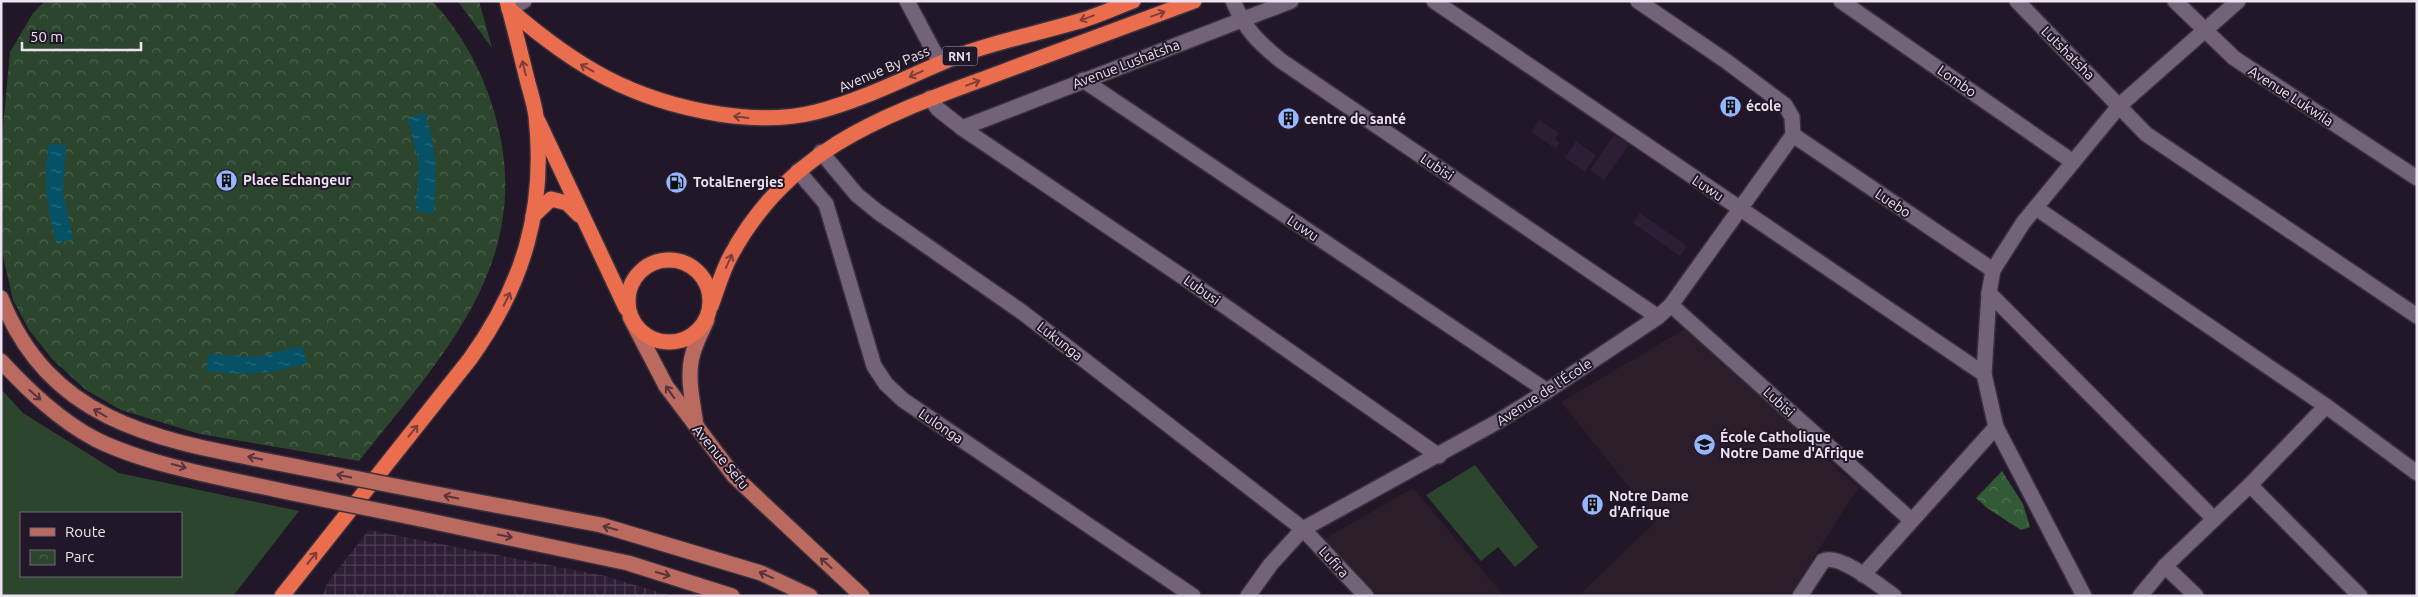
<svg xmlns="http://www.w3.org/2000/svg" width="2418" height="597" font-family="Ubuntu,sans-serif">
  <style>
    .built { fill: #2d1d35 }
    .industrial { fill: url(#industrial-grid) }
    .education { fill: #2b1e2a }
    .grass { fill: #2c462e; fill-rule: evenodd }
    .forest { fill: url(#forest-crowns) }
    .park { fill: url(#park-crowns) }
    .water { fill: url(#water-ripples) }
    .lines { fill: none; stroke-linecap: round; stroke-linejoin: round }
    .minor-casing { stroke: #39303e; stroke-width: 18 }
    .major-casing { stroke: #39303e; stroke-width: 18 }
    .highway-casing { stroke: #39303e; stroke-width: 18 }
    .minor { stroke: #726379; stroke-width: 15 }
    .major { stroke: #ba6a5f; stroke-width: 15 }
    .highway { stroke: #ea6e4e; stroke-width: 15 }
    .major-bridge-casing { stroke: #39303e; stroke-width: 18; stroke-linecap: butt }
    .major-bridge { stroke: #ba6a5f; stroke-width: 15 }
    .oneway { stroke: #7c3e3a }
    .oneway2 { stroke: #57333c }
    .labels { text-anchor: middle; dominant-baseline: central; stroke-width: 4; stroke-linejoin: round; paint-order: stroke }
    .shield { fill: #221629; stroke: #afa6b5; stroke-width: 1 }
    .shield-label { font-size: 12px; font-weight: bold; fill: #ece3f1 }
    .street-label { font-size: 14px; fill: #ece3f1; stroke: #221629 }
    .poi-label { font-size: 14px; font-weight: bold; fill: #ece3f1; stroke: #221629; text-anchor: start }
  </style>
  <defs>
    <pattern id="industrial-grid" width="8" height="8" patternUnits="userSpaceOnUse" patternTransform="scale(1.25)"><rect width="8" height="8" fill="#2d1d35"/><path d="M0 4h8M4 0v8" fill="none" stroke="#4c3e53"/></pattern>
    <pattern id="forest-crowns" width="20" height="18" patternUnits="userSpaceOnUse" patternTransform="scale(1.25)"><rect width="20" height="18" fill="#325a36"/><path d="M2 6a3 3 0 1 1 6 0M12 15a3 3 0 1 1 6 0" fill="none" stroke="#507254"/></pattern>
    <pattern id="park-crowns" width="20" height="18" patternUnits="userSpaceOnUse" patternTransform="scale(1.25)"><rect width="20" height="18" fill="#2c462e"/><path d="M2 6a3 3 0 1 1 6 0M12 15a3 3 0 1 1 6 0" fill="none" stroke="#4b614d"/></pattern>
    <pattern id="water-ripples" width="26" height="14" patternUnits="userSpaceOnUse" patternTransform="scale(1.25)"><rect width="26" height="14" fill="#065166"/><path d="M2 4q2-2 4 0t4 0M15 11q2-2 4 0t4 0" fill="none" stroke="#2a6a7c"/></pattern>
  </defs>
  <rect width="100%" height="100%" fill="#221629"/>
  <!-- built -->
  <g class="built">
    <path d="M1539,120L1559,133L1555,139L1560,143L1556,149L1531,132Z"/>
    <path d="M1614,135L1629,145L1604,180L1590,170Z"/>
    <path d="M1576,141L1596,155L1585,172L1565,158Z"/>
    <path d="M1640,213L1687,246L1680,256L1633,223Z"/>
  </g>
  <!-- industrial -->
  <path class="industrial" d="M369,530L605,576L672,596H323L327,583Z"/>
  <!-- education -->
  <g class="education">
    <path d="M1688,327L1858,488L1789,596H1578L1656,521L1561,402Z"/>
    <path d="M1413,488L1504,596H1374L1321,541Z"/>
  </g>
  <!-- grass -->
  <g class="grass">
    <path d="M1,389L23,413L119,473L299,511L233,596H1ZM21,513H181V576H21Z"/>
    <path d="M1475,465L1538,547L1515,567L1498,547L1481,561L1426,495Z"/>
  </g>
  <!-- forest -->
  <path class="forest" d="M2002,471L2023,504L2030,527L2021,530L1987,508L1976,498Z"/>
  <!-- park -->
  <g class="park">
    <path d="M45,1H432C460,30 480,67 492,105C541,256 445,353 359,461L200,434L121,410L86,390L53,360L29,330L13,300L3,256L1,148L10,52L33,13Z"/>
    <path d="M457,1H479L492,48L459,3Z"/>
  </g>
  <!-- water -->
  <g class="water">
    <path d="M425,113C436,147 438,179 433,214L416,211L419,164L408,118Z"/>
    <path d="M49,143L66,146L63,193L73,239L57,244C46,210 43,178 49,143Z"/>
    <path d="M302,346L307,363C273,374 242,376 206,371L209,354L256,357Z"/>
  </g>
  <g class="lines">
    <defs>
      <g id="minor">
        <path d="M907,1L940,63"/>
        <path d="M1233,1C1245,29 1257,41 1280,60L1658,317"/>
        <path d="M1434,1L1984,374"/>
        <path d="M1638,1L1726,61L1785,105L1792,117L1793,135"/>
        <path d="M1841,1L2073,162"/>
        <path d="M2017,1L2146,134L2417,316"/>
        <path d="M2175,1L2234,58L2417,178"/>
        <path d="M509,9L524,1"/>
        <path d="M1083,80L1547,391"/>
        <path d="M930,98L938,109L962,128L1186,279L1439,456"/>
        <path d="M962,128L1291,1"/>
        <path d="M1793,135L1993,270"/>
        <path d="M821,152L857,195L878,212L1022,312L1303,529L1366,596"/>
        <path d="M798,171L826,204L874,366L886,384L903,400L1193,596"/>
        <path d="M2036,208L2326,406L2417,473"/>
        <path d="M1989,293L2213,518"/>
        <path d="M1671,305L1910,519"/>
        <path d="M2250,485L2360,596"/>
        <path d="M2165,566L2196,596"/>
        <path d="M1863,575L1996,427"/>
        <path d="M1248,596L1271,564L1303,529L1497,422L1547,391L1658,317L1671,305L1793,135"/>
        <path d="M1800,596L1823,561C1839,553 1880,586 1894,596"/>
        <path d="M2084,596L1996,427L1984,374L1989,293L1993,270L2023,223L2120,105L2238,1"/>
        <path d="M2140,596L2165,566L2250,485L2326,406"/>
      </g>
      <g id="major">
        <path d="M1,298C55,434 178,442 303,468"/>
        <path d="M630,317L666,386L734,476L862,596"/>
        <path d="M1,361C29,391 60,421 97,440C150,466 229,479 287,492"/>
        <path d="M696,425C693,402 686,376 693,353C696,342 702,331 707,320"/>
        <path d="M426,492L601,525L761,573L810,596"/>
        <path d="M406,516L628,563L732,596"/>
      </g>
      <g id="highway">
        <path d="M509,9C575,66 631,100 719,114C751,119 784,120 816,112C867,99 914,73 963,54C1000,41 1038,33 1076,22C1095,17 1114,8 1133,1"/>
        <path d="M538,121L626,308"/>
        <path d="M533,216L551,199L567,203L579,215"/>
        <circle cx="669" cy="301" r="41"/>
        <path d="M711,306C717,290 722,272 730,257C788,147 886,115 994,75C1061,50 1127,26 1194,1"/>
        <path d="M282,596L470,359C524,284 546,208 536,116C534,102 529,88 526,75C520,51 514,26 507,1"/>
      </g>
    </defs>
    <!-- minor casing -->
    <use href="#minor" class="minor-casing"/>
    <!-- major casing -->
    <use href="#major" class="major-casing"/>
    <!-- highway casing -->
    <use href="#highway" class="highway-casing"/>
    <!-- minor -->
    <use href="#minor" class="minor"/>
    <!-- major -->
    <use href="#major" class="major"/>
    <!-- highway -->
    <use href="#highway" class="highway"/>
    <defs>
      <g id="major-bridge">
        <path d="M303,468L426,492"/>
        <path d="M287,492L406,516"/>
      </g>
    </defs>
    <!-- major-bridge casing -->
    <use href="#major-bridge" class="major-bridge-casing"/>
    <!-- major-bridge -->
    <use href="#major-bridge" class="major-bridge"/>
  </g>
  <!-- one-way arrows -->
  <defs><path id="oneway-shaft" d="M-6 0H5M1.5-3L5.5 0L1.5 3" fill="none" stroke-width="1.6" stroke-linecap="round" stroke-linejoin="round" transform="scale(1.25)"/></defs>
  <g class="oneway">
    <use href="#oneway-shaft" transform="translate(1158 14) rotate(-20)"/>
    <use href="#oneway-shaft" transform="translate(1087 18) rotate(160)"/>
    <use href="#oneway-shaft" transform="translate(524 68) rotate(-104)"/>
    <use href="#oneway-shaft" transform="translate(587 68) rotate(-151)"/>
    <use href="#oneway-shaft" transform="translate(916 74) rotate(156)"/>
    <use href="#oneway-shaft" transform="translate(973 83) rotate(-20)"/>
    <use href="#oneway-shaft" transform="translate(741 117) rotate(-173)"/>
    <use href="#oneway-shaft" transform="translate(729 261) rotate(-66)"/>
    <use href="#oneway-shaft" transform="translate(507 299) rotate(-64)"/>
    <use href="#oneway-shaft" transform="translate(413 431) rotate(-51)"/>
    <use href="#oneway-shaft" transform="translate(312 558) rotate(-51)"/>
  </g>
  <g class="oneway2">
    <use href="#oneway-shaft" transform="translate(670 392) rotate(-125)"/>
    <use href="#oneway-shaft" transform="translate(35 395) rotate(41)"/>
    <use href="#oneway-shaft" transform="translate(100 413) rotate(-150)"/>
    <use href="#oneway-shaft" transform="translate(255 458) rotate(-169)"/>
    <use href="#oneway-shaft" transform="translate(179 466) rotate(15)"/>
    <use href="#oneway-shaft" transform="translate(344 476) rotate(-169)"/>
    <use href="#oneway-shaft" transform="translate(451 497) rotate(-169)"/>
    <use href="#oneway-shaft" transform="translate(610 528) rotate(-164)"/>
    <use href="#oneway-shaft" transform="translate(505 536) rotate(11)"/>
    <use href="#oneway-shaft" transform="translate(826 563) rotate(-138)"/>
    <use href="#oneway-shaft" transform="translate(663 574) rotate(16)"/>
    <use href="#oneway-shaft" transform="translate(766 575) rotate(-156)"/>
  </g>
  <!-- icons -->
  <defs>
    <symbol id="building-disc" viewBox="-11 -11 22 22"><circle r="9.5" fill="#96b6fd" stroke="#221629"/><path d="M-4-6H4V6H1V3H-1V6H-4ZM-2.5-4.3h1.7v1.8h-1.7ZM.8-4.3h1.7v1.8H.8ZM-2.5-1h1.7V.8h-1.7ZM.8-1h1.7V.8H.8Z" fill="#111"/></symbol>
    <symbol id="fuel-disc" viewBox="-11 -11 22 22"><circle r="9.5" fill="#96b6fd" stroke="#221629"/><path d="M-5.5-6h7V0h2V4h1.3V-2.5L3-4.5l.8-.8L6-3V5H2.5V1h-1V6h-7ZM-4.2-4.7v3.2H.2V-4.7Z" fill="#111"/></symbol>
    <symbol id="school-disc" viewBox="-11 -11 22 22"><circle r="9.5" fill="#96b6fd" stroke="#221629"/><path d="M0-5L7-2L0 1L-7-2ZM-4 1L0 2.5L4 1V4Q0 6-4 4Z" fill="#111"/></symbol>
  </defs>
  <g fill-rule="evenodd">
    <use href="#building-disc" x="1718" y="94" width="25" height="25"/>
    <use href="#building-disc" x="1276" y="106" width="25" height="25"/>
    <use href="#building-disc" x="214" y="168" width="25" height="25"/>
    <use href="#fuel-disc" x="664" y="170" width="25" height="25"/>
    <use href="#school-disc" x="1692" y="432" width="25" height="25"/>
    <use href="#building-disc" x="1580" y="492" width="25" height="25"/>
  </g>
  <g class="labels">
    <!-- shield labels -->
    <rect class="shield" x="942.5" y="46.5" width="35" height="19" rx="4"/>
    <g class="shield-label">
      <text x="960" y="56">RN1</text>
    </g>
    <!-- street labels -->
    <g class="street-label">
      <text transform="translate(2068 53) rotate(45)">Lutshatsha</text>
      <text transform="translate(1126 64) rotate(-21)">Avenue Lushatsha</text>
      <text transform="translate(884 69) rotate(-23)">Avenue By Pass</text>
      <text transform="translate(1957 81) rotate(35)">Lombo</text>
      <text transform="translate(2291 96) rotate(33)">Avenue Lukwila</text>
      <text transform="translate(1437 167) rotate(34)">Lubisi</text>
      <text transform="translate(1708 188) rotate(34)">Luwu</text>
      <text transform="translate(1893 203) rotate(34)">Luebo</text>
      <text transform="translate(1303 228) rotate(34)">Luwu</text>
      <text transform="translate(1202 290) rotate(35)">Lubusi</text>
      <text transform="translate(1060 341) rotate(38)">Lukunga</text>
      <text transform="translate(1544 392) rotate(-33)">Avenue de l'École</text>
      <text transform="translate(1779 402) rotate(42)">Lubisi</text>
      <text transform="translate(941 426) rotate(34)">Lulonga</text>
      <text transform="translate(721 457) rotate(50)">Avenue Sefu</text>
      <text transform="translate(1334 562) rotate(47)">Lufira</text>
    </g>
    <!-- poi labels -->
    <g class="poi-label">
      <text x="1746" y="106">école</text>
      <text x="1304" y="119">centre de santé</text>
      <text x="243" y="180">Place Echangeur</text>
      <text x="693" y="182">TotalEnergies</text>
      <text x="1720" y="437">École Catholique<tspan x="1720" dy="16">Notre Dame d'Afrique</tspan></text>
      <text x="1609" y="496">Notre Dame<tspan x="1609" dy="16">d'Afrique</tspan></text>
    </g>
  </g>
  <!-- border -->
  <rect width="2418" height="597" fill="none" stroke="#ece3f1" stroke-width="5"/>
  <!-- legend -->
  <rect x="20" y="512" width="162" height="65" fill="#221629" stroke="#736879"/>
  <rect x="30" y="528" width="25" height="8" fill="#ba6a5f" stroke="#736879"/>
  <text x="65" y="537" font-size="15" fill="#ece3f1">Route</text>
  <rect x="30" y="550" width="25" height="15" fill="url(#park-crowns)" stroke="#736879"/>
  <text x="65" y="562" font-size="15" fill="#ece3f1">Parc</text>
  <!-- scale -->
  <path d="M22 42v8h119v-8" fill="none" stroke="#ece3f1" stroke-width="2.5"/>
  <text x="30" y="42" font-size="15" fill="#ece3f1" stroke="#221629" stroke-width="4" paint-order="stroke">50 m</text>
</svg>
